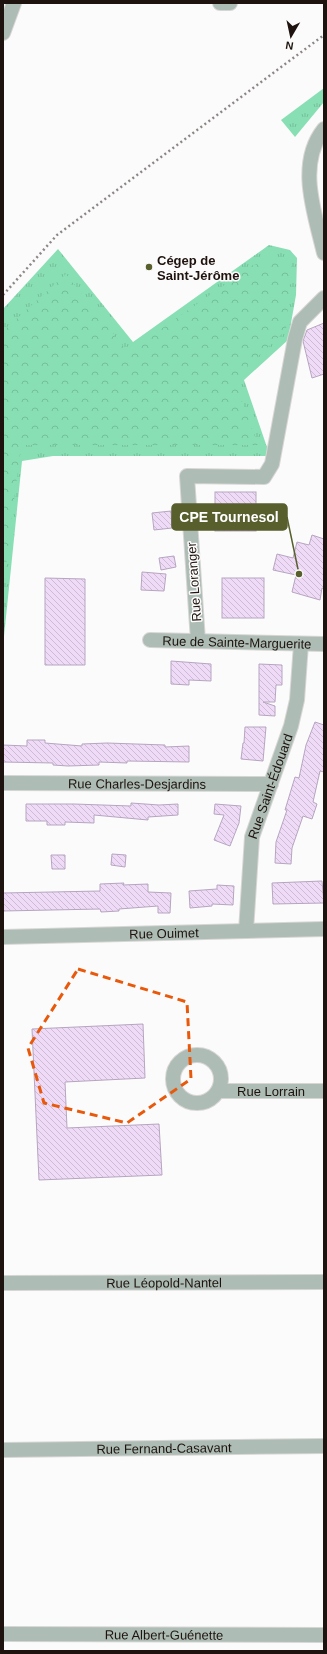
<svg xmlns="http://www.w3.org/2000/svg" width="327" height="1654" font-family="Helvetica,sans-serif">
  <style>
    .grass { fill: url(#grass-tufts) }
    .forest { fill: url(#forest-crowns) }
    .building { fill: url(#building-back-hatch); stroke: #b7a5c0 }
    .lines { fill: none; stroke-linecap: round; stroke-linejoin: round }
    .minor-casing { stroke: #d8d6d5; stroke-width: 16 }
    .path { stroke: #8d8785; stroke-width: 2.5; stroke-dasharray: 2 3; stroke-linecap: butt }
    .minor { stroke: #adbcb5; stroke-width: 14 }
    .marked { fill: none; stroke: #e8590c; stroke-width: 3; stroke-dasharray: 8 5; stroke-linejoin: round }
    .poi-dot { fill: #585f2d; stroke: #fbfbfb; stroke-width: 1.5 }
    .labels { text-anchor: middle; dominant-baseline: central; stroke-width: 3; stroke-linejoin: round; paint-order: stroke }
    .poi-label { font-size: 13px; font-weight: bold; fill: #1e130e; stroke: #fbfbfb; text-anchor: start }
    .street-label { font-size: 13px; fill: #1e130e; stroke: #fbfbfb }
    .leader { fill: none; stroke: #585f2d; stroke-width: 1.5 }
    .callout-dot { fill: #585f2d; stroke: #fbfbfb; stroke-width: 1.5 }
    .callout { fill: #585f2d; stroke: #585f2d; stroke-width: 1.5 }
    .callout-label { font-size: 14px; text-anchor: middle; font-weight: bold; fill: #fff }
  </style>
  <defs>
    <pattern id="grass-tufts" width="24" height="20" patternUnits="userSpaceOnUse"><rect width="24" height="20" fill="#88dfb3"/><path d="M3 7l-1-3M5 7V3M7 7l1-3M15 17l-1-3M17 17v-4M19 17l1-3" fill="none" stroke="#75be99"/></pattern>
    <pattern id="forest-crowns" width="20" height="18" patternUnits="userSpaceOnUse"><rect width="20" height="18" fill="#88dfb3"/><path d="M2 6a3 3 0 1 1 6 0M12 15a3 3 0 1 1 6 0" fill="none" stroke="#75be99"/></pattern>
    <pattern id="building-back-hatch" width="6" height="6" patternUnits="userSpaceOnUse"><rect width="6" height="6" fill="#efdbf8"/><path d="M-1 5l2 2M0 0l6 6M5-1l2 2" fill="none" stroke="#ccbbd3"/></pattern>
  </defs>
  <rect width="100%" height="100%" fill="#fbfbfb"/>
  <!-- grass -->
  <g class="grass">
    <path d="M324,88V102L295,137L281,120Z"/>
    <path d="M269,245L290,250L297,258L296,295L288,340L244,380L270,456H53L22,461L3,646V309L58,249L133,342Z"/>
  </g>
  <!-- forest -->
  <path class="forest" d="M292,259L286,330L234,379L258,445H21L3,589V331L66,274L128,352L253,265Z"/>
  <!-- building -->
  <g class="building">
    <path d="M324,323V374L312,378L303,341L307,330Z"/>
    <rect x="215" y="492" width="41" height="39"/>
    <path d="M171,511L172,528L154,530L152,513Z"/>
    <path d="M312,535L324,539V589L322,588L320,600L292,592L296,575L273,570L277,554L293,558L297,542L309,545Z"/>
    <path d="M174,556L176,567L161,570L159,558Z"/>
    <path d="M142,572L166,574L164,591L141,590Z"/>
    <path d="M45,578L85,579V665H45Z"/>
    <rect x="222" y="578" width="42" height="40"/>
    <path d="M171,661L211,664V681L189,680V685L171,684Z"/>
    <path d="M259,664L282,665V685H276L275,702H263L275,706V716L259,715Z"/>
    <path d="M315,722L324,725V772L320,771L313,802L317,804L312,819L303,816L292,848L291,864L275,863L276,842L287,810H285L295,777L299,778L306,745Z"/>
    <path d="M245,727H266L263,761L241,759L243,743H244Z"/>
    <path d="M27,740H45V743L82,746V744L107,743L165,745V747L189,746V762L127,761V763L99,762V765L68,766L53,765V763L3,762V745L27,746Z"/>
    <path d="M131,803L159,805L178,804V815L148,817V820L94,815V823L65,822V825H47V821H26V804H74L131,806Z"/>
    <path d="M215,804L241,806L239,823L230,846L214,840L224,815L214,814Z"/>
    <path d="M112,854L126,855L125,867L111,865Z"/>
    <path d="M51,855H65V869H52Z"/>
    <path d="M322,881L324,903L273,904L272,883Z"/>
    <path d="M124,883L123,885L148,884V892L171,893L170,913H158V906L119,909V911L101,912L100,909L3,911V893L100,891V884Z"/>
    <path d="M217,885L234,886L233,905L212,904V906L190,908L189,891L217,889Z"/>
    <path d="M143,1024L145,1078L65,1082L67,1128L159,1124L162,1175L39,1180L32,1029Z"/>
  </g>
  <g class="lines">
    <defs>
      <g id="minor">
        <path d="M220,3H230"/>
        <path d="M3,33L14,3"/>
        <path d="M324,129C296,164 315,214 324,253"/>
        <path id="s1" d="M150,640L324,644"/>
        <path d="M198,641L187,476L264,477L272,464L295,339L300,322L324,298"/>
        <path id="s2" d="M3,783L271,784"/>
        <path id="s3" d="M246,931L252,837L291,726L297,700L301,644"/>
        <path id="s4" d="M3,937L324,929"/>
        <circle cx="197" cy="1079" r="24"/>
        <path id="s5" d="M218,1091H324"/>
        <path id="s6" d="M3,1283L324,1282"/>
        <path id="s7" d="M3,1450L324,1446"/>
        <path id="s8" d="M3,1634L324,1635"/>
      </g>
    </defs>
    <!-- minor casing -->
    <use href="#minor" class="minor-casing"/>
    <!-- path -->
    <path class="path" d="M3,295L57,235L324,35"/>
    <!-- minor -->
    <use href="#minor" class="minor"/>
  </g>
  <!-- marked area -->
  <path class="marked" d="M78,969L187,1002L191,1079L127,1123L44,1103L28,1048Z"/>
  <!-- markers -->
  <circle class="poi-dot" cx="149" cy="267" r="4"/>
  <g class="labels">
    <!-- poi labels -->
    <g class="poi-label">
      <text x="157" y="260">Cégep de<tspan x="157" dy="15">Saint-Jérôme</tspan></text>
    </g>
    <!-- street labels -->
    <g class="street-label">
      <text transform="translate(194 582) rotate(-94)">Rue Loranger</text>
      <text stroke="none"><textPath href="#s1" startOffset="87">Rue de Sainte-Marguerite</textPath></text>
      <text stroke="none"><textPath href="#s2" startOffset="134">Rue Charles-Desjardins</textPath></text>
      <text stroke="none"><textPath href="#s3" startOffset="148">Rue Saint-Édouard</textPath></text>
      <text stroke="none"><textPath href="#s4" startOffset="161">Rue Ouimet</textPath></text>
      <text stroke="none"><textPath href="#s5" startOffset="53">Rue Lorrain</textPath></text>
      <text stroke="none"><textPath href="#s6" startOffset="161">Rue Léopold-Nantel</textPath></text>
      <text stroke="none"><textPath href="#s7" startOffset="161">Rue Fernand-Casavant</textPath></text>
      <text stroke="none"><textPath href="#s8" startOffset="161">Rue Albert-Guénette</textPath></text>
    </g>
  </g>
  <!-- callouts -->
  <path class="leader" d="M299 574L287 517"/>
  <circle class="callout-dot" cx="299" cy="574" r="4"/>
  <rect class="callout" x="172" y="504" width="115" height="26" rx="4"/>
  <g class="callout-label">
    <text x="229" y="522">CPE Tournesol</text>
  </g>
  <!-- border -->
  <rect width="327" height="1654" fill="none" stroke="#1e130e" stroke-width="8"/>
  <!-- north arrow -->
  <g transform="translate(291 36) rotate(189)" stroke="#fbfbfb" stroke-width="3" paint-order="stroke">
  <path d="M0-3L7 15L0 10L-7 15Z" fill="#1e130e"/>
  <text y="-6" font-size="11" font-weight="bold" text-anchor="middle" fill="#1e130e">N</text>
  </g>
</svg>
